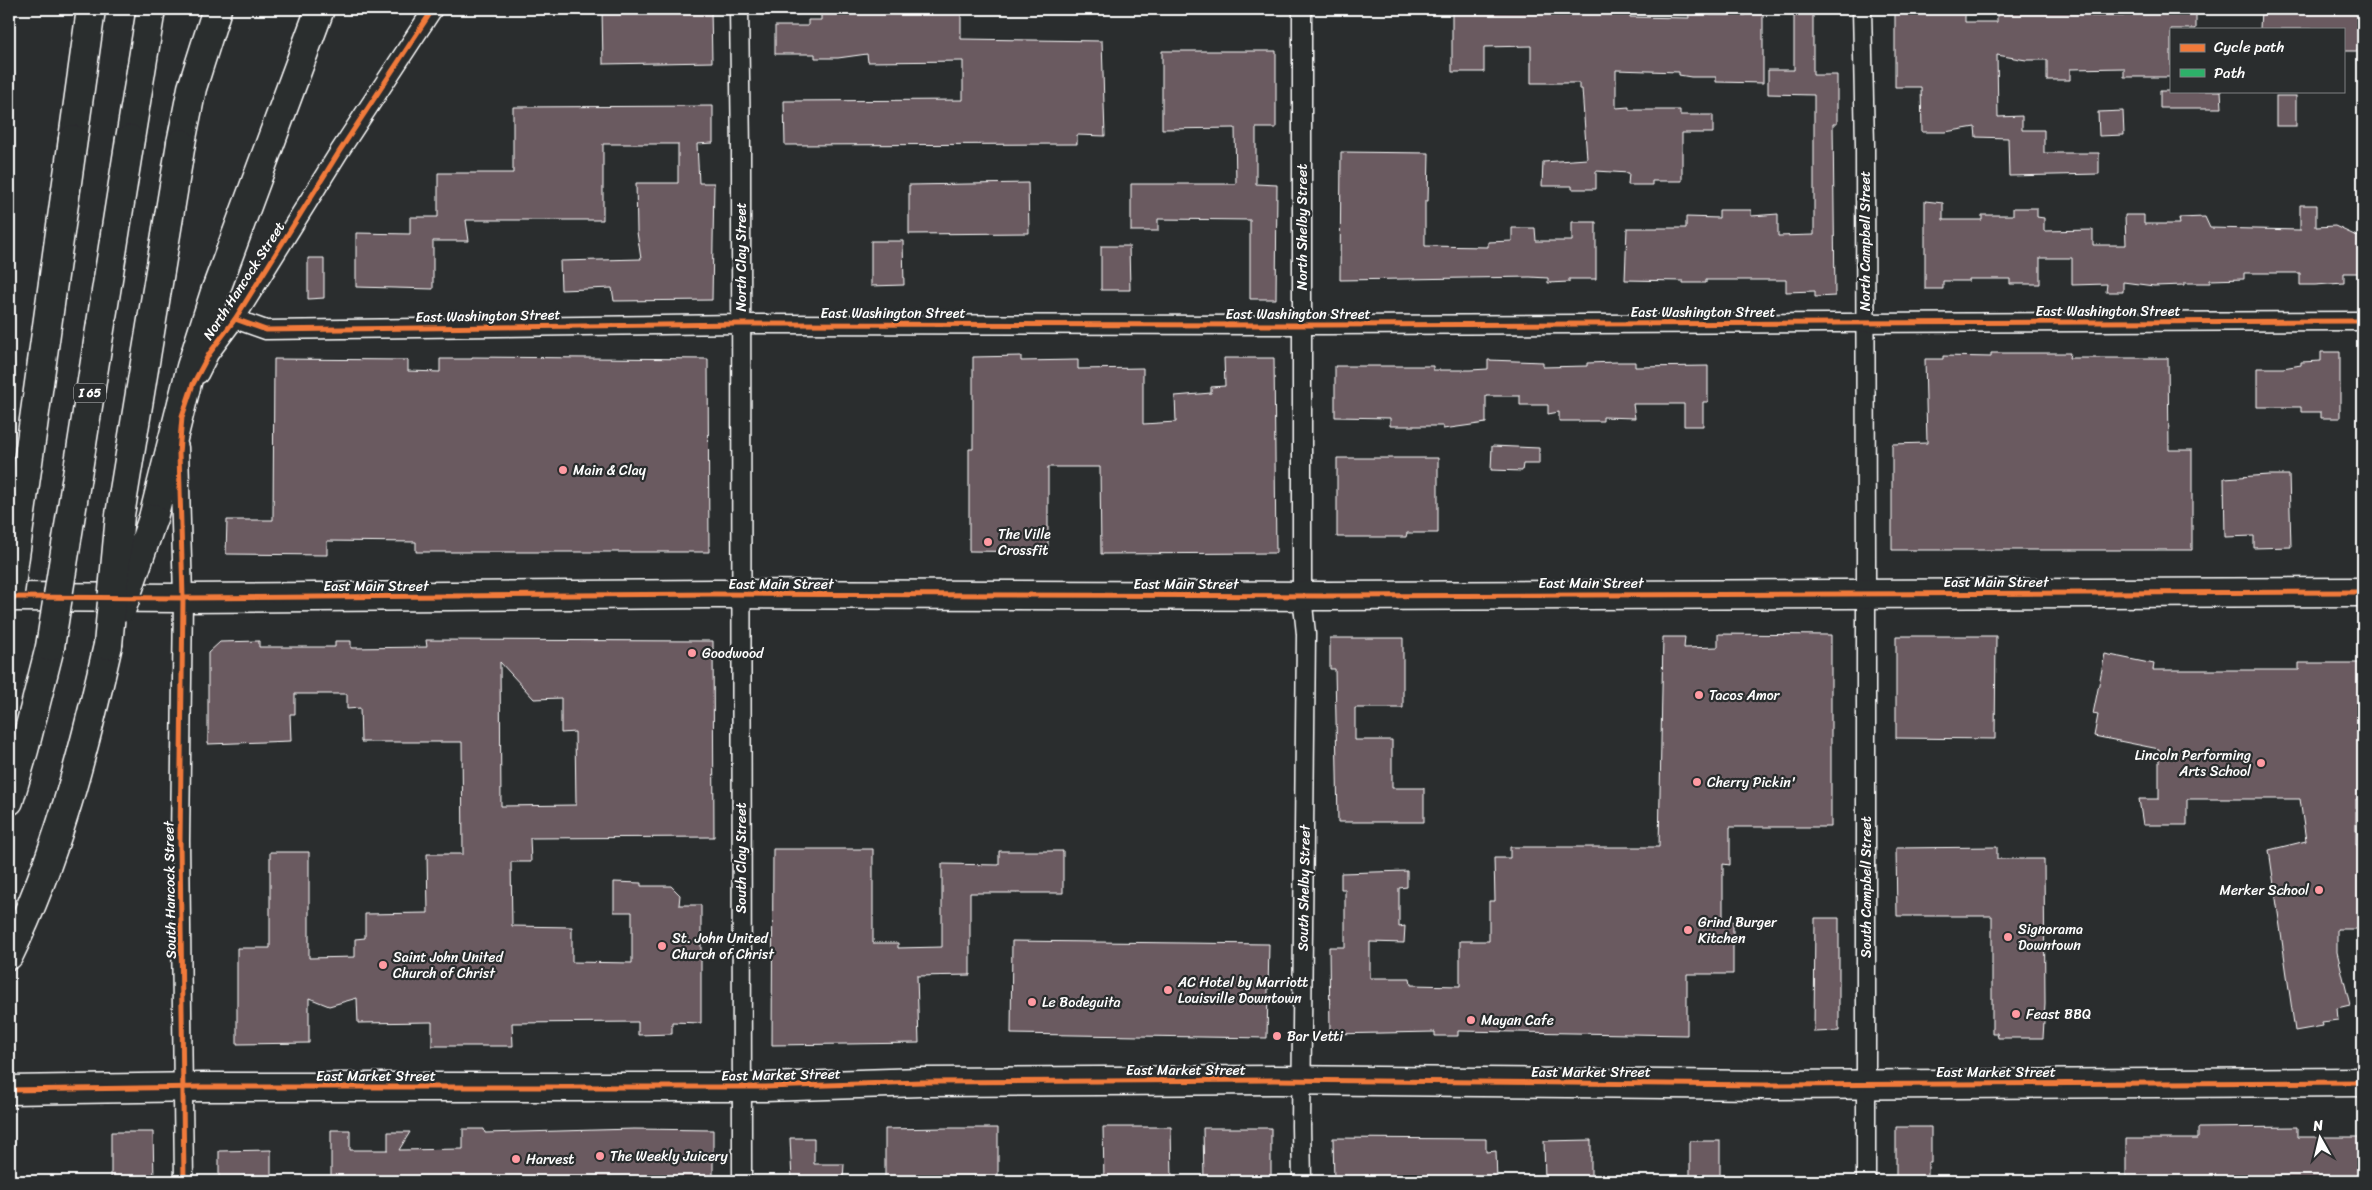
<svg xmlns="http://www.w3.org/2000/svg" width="2372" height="1190" font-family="Sriracha,sans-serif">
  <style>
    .building { fill: #6b5a61; stroke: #fff; fill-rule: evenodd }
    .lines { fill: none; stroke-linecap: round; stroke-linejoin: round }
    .street-casing { stroke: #fff; stroke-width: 21 }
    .primary-casing { stroke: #fff; stroke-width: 31 }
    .highway-casing { stroke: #fff; stroke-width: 31 }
    .street { stroke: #2a2d2e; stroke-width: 18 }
    .primary { stroke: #2a2d2e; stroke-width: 28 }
    .highway { stroke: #2a2d2e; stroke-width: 28 }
    .highway-bridge-casing { stroke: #fff; stroke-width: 31; stroke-linecap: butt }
    .highway-bridge { stroke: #2a2d2e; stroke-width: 28 }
    .quiet { stroke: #2db169; stroke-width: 4; stroke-dasharray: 8 4; stroke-linecap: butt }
    .cycleway-casing { stroke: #2a2d2e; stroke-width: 8 }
    .cycleway { stroke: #f17a3a; stroke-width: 5 }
    .poi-dot { fill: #ff9aa2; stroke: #2a2d2e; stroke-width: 2 }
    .labels { text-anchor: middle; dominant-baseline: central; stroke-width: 4.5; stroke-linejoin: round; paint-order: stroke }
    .shield { fill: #2a2d2e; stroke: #bfc0c0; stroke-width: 1 }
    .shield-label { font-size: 12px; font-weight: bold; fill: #fff }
    .street-label { font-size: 14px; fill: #fff; stroke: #2a2d2e }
    .poi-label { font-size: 14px; fill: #fff; stroke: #2a2d2e; text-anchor: start }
  </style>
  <rect width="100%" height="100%" fill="#2a2d2e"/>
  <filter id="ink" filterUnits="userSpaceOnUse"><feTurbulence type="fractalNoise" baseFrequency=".02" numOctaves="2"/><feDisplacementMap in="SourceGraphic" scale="10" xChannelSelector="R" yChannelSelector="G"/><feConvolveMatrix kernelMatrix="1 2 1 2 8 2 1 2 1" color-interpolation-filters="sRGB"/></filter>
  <g filter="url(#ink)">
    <!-- building -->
    <g class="building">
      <path d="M602,9H711L712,62L603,64Z"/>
      <path d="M821,9H961V39L1102,41L1105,136L1077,135V144L785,145L784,101L963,100V61L868,62L867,54L838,58H815V54H775V26H808V20H821Z"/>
      <path d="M1452,9H1484V12L1600,10V12H1630V17L1689,18L1688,9H1710V15H1746V11L1763,12V83L1716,82V77H1691L1679,75V72L1616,70V108L1629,107V110H1680V115H1713V133H1682V181H1652V185H1628L1629,173L1596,171V189H1572V186H1542L1543,162L1587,159L1582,89H1579V83H1531V46L1484,47V72H1452Z"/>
      <path d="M1794,9H1813V75H1837V124H1833L1835,296L1815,297V291L1786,292V280H1706V283H1683V281L1625,280L1627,228H1686V217L1719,218V210H1751V216L1778,214V236L1814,235V95L1768,94V70H1794Z"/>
      <path d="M1895,9H1965V22H1997V9L2091,10V16H2124V9H2196V29H2171V77H2124V68L2070,69V80H2047V60H2026L1997,55L1998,117L2022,116V130H2044V153H2099V174L2009,176L2008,138L1976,137L1975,127L1945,132H1922L1921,87H1895Z"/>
      <path d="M2261,9H2363V51H2343V29H2260Z"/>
      <path d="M1162,51H1276V128H1256V184L1277,185L1276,299H1250V220L1158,219V231H1131V184H1236L1235,128L1162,129Z"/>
      <path d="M2160,91H2221L2222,108H2160Z"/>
      <rect x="2276" y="96" width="20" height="30"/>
      <path d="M713,106V143L697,144L699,183H714L712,300L614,301L612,288L561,290L560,261L641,259L637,232L636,183H678V144H603V220H466L469,241H433V289L356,287V233L410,234V217H438V173H513V107Z"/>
      <path d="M2123,111L2124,135L2099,136L2098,112Z"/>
      <path d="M1341,152L1429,153L1428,201H1425V246L1488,247V242L1512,241V228H1535L1536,241H1572V222H1596V279H1569V282L1548,283V278L1530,277L1340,280Z"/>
      <path d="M1028,183L1029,233L909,234V185Z"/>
      <path d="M1925,201L1943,203V220H1982V215H2013V208H2037V217L2044,218V231L2093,230V245H2126L2125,215H2144V224H2180L2179,218L2205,217L2210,228L2300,230V205H2316V227L2335,226L2363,239V273H2344V283L2315,285H2300V273H2244V279L2210,280V283H2184V285L2154,286L2123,282V292H2106L2107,284L2072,285V258H2040V284H2010V279H1969V281H1943V289H1925Z"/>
      <path d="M871,241H903L904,285L871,286Z"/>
      <path d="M1101,246H1129L1130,290H1101Z"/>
      <path d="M308,258H324V298L308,299Z"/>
      <path d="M2321,352H2340V418H2321V412H2301V407H2257V368H2283L2301,365V362L2321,361Z"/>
      <path d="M1991,353H2070L2069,358H2168L2169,450H2192V550H1892V444L1927,443L1925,359H1943V356L1991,357Z"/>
      <path d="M1021,356V361L1078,360V369L1143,368V424L1176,422L1175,396L1211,393V387L1225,386L1224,358H1274L1276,553L1101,554L1100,467H1048V552L969,551V449H973V357Z"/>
      <path d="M472,357L708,359L709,552H416V542L327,541V555L226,554L227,520H273L274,359L408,360V371L440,372V359H472Z"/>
      <path d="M1488,360L1543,362V367L1587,366V363L1617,362H1635V367L1708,366V402H1703V426H1684V404H1633L1635,418L1603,417V421H1559V412L1548,414V405H1520V396H1486V423L1443,429V426H1390V418L1335,417V366H1433V370H1470L1488,369Z"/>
      <path d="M1492,446L1539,448V464H1523L1522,471L1491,470Z"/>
      <path d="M1337,458H1438V533H1407L1406,537H1337Z"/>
      <path d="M2269,475H2289L2291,547L2254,548V536L2225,537L2224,478Z"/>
      <path d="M1718,634L1831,635V827H1730V865L1723,864V921H1733V974H1687V1035L1458,1031V1036H1435V1032L1330,1034L1329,947H1345V889H1341V873L1407,871V887L1399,888V927L1405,926L1404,943L1370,942V978H1410L1411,985L1460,986V941H1489V901H1495L1494,858H1510V847H1659L1663,637H1685L1684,648L1718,647Z"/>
      <path d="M1896,636H1996L1995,739L1896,738Z"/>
      <path d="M1330,638H1403V708H1355V740H1392V788H1424V822H1338L1335,669H1330Z"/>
      <path d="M426,640L713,641L714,837L530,838L531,862H511L512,926L572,927V962L632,963V912H614V882L641,883V886H671L680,895L679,905H701V1023L672,1022V1034L638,1035V1022L512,1023L513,1046H432V1022L358,1023L357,998L329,1006L309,998V1043L237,1044V948H270V852H309V958L355,957V939L365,938V914L428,913L427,854H463L462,742H361L360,708L347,709V694H295V714H290L291,741L208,744V653L220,642L259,641V647H335V641H351V648L427,647ZM500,662L534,699L561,698V733L575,732L576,805L501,806Z"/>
      <path d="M2105,654L2154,664L2153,670H2299V663H2363V799H2356V845H2363V929H2337V952L2350,1005L2337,1008L2338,1020L2322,1022L2323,1026L2295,1031L2269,850L2306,841L2300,799H2187V825H2143L2139,799H2159V749L2094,736L2098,715L2093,714Z"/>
      <path d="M1997,847V859H2044L2045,1004L2043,1038H1998L1997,1033H1992V916H1897L1896,848Z"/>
      <path d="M773,849H873V943H898V948L942,947V864L999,865V851H1063V893H970V975L917,976L919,1043L772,1045Z"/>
      <path d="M1815,918H1839V1031L1814,1032Z"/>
      <path d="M1012,941L1269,944L1267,1038L1011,1034Z"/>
      <path d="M1103,1127H1171L1172,1181H1104Z"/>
      <path d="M1896,1127H1931V1162H1928V1181H1896Z"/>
      <path d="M2297,1127V1137H2363V1181H2126V1139H2198V1128Z"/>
      <path d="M947,1128H998V1181H885V1129Z"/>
      <path d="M1203,1128H1271V1181H1204Z"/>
      <path d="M463,1129H484L485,1133L634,1129L713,1130V1181H331V1130H350V1150H388V1132H410L399,1150L463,1149Z"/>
      <path d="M111,1132H153L154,1181H111Z"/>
      <path d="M790,1138H814V1164H844L843,1181H792Z"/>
      <path d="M1333,1138L1486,1139V1152L1496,1151L1497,1181H1334Z"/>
      <path d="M1591,1140V1181H1545L1544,1141Z"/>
      <rect x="1690" y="1141" width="30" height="40"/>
      <path d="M271,1150V1181H219V1151Z"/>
    </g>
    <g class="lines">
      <defs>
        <g id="street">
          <path d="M739,9L741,151L742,1181"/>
          <path d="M1302,9V595L1306,634L1301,1126L1302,1181"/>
          <path d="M1862,9L1865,145L1866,558V1181"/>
          <path d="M235,319L266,330L741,324L1323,325L2363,321"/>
          <path d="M199,374L209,354L235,319L339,152L433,9"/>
          <path d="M179,447L183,598L180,841L184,1181"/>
        </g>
        <g id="primary">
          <path d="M9,597L183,598L714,594L1324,596L2363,592"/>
          <path d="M9,1090L203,1087H765L921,1082L1276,1080L1764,1085L2363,1082"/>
        </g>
        <g id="highway">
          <path d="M73,139L91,9"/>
          <path d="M130,139L151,9"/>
          <path d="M181,143L192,88L217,9"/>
          <path d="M153,518L191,367L215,292L320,9"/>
          <path d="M9,801L24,750L50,647"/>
          <path d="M9,955C57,857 84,751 108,645"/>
        </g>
      </defs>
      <!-- street casing -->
      <use href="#street" class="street-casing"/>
      <!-- primary casing -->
      <use href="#primary" class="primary-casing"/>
      <!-- highway casing -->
      <use href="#highway" class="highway-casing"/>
      <!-- street -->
      <use href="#street" class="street"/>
      <!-- primary -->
      <use href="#primary" class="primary"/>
      <!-- highway -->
      <use href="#highway" class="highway"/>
      <defs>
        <g id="highway-bridge">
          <path d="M9,599L73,139"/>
          <path d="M122,608L153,518"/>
          <path d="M108,645L120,515L181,143"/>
          <path d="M50,647L130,139"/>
        </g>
      </defs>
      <!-- highway-bridge casing -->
      <use href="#highway-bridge" class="highway-bridge-casing"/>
      <!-- highway-bridge -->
      <use href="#highway-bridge" class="highway-bridge"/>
      <!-- quiet -->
      <path class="quiet" d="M415,9L426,18"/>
      <defs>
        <g id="cycleway">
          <path d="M235,319L266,330L741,324L1323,325L2363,321"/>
          <path d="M9,597L183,598L714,594L1324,596L2363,592"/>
          <path d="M9,1090L203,1087H765L921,1082L1276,1080L1764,1085L2363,1082"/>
          <path d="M184,1181L180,841L183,598L179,453L182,417L193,384L209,354L235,319L339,152L433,9"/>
        </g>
      </defs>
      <!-- cycleway casing -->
      <use href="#cycleway" class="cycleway-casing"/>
      <!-- cycleway -->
      <use href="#cycleway" class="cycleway"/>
    </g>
  </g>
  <!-- markers -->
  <g class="poi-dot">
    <circle cx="563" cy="470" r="5"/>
    <circle cx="988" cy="542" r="5"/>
    <circle cx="692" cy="653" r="5"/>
    <circle cx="1699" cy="695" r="5"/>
    <circle cx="2261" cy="763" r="5"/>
    <circle cx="1697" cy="782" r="5"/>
    <circle cx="2319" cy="890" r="5"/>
    <circle cx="1688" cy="930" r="5"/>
    <circle cx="2008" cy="937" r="5"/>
    <circle cx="662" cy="946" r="5"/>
    <circle cx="383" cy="965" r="5"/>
    <circle cx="1168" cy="990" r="5"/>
    <circle cx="1032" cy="1002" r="5"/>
    <circle cx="2016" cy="1014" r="5"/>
    <circle cx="1471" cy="1020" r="5"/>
    <circle cx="1277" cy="1036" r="5"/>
    <circle cx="600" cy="1156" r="5"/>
    <circle cx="516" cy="1159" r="5"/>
  </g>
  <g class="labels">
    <!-- shield labels -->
    <rect class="shield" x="74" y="383.5" width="32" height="19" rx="4"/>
    <g class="shield-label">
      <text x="90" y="393">I 65</text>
    </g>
    <!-- street labels -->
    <g class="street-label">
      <text transform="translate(1302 227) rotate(-90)">North Shelby Street</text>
      <text transform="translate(1865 241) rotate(-90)">North Campbell Street</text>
      <text transform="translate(741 257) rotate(-90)">North Clay Street</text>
      <text transform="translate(244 281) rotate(-57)">North Hancock Street</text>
      <text x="2108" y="311">East Washington Street</text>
      <text x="1703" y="312">East Washington Street</text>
      <text x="893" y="313">East Washington Street</text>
      <text x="1298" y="314">East Washington Street</text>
      <text transform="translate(488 316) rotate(-1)">East Washington Street</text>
      <text x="1996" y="582">East Main Street</text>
      <text x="1591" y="583">East Main Street</text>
      <text x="781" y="584">East Main Street</text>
      <text x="1186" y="584">East Main Street</text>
      <text x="376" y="586">East Main Street</text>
      <text transform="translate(741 858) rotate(-90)">South Clay Street</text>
      <text transform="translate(1866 887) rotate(-90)">South Campbell Street</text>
      <text transform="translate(1304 888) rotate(-89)">South Shelby Street</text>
      <text transform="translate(170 890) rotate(-91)">South Hancock Street</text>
      <text x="1186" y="1070">East Market Street</text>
      <text x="1591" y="1072">East Market Street</text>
      <text x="1996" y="1072">East Market Street</text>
      <text transform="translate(781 1075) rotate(-1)">East Market Street</text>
      <text x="376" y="1076">East Market Street</text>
    </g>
    <!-- poi labels -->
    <g class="poi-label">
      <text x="573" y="470">Main &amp; Clay</text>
      <text x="998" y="534">The Ville<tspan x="998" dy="16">Crossfit</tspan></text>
      <text x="702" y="653">Goodwood</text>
      <text x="1709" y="695">Tacos Amor</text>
      <text x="2251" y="755" text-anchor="end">Lincoln Performing<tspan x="2251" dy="16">Arts School</tspan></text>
      <text x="1707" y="782">Cherry Pickin'</text>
      <text x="2309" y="890" text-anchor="end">Merker School</text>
      <text x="1698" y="922">Grind Burger<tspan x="1698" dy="16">Kitchen</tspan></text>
      <text x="2018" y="929">Signorama<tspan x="2018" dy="16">Downtown</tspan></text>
      <text x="672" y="938">St. John United<tspan x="672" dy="16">Church of Christ</tspan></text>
      <text x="393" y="957">Saint John United<tspan x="393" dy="16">Church of Christ</tspan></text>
      <text x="1178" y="982">AC Hotel by Marriott<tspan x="1178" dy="16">Louisville Downtown</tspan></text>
      <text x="1042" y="1002">Le Bodeguita</text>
      <text x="2026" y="1014">Feast BBQ</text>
      <text x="1481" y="1020">Mayan Cafe</text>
      <text x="1287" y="1036">Bar Vetti</text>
      <text x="610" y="1156">The Weekly Juicery</text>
      <text x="526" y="1159">Harvest</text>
    </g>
  </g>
  <!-- margin -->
  <rect width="2372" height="1190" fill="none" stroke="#2a2d2e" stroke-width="30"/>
  <rect x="15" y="15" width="2342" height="1160" fill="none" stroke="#fff" stroke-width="2" filter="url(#ink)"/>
  <!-- legend -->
  <rect x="2170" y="28" width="175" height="65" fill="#2a2d2e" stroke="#7f8182"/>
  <rect x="2180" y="44" width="25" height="8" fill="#f17a3a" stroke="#7f8182"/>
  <text x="2214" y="52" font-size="15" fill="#ffffff">Cycle path</text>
  <rect x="2180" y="69" width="25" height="8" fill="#2db169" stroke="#7f8182"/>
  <text x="2214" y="78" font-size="15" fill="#ffffff">Path</text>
  <!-- north arrow -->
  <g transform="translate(2320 1138) rotate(352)" stroke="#2a2d2e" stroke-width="4" paint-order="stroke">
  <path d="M0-4L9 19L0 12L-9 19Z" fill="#ffffff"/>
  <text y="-8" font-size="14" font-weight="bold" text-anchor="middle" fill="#ffffff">N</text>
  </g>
</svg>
